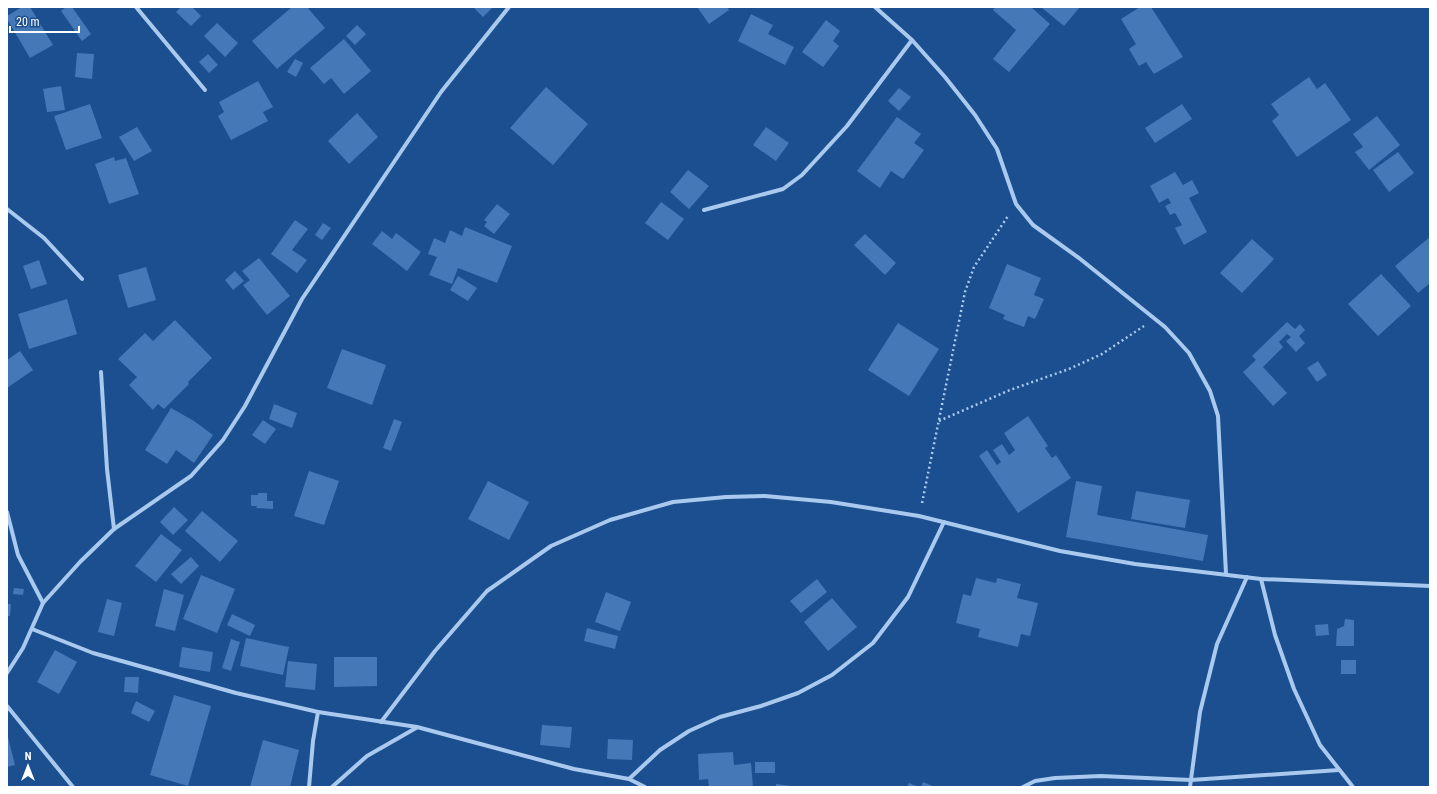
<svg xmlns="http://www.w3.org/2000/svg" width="1437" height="794" font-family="'Roboto Condensed',sans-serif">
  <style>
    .building { fill: #4478b7 }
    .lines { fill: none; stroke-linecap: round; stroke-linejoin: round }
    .path { stroke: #a9c9ee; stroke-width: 2.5; stroke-dasharray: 2 3; stroke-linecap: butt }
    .minor { stroke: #a9c9ee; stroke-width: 4 }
  </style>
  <rect width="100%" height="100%" fill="#1b4f8f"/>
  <!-- building -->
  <g class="building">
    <path d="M22,7H30L53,45L30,58L7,19V16Z"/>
    <path d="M66,7H72L91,34L82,41L61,11Z"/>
    <path d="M181,7H192L201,16L191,26L176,12Z"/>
    <path d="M292,7H307L325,28L277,69L252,41Z"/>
    <path d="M473,7H493L483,17Z"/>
    <path d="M697,7H727L729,10L709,24Z"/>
    <path d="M995,7H1031L1050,24L1009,72L993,59L1016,30L993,10Z"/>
    <path d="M1041,7H1080L1064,26Z"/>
    <path d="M1140,7H1151L1183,57L1154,74L1146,62L1139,66L1129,49L1136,44L1121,19Z"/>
    <path d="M751,14L773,25L768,34L794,47L785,65L738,41Z"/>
    <path d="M826,20L840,31L833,41L839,46L823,67L802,52Z"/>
    <path d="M217,23L238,43L225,57L204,36Z"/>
    <path d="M357,25L366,34L355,45L346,36Z"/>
    <path d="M344,39L371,71L344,94L331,78L324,84L310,68Z"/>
    <path d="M77,53L94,54L92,79L75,77Z"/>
    <path d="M208,54L218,65L209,73L199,62Z"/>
    <path d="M295,59L303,63L296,77L287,72Z"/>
    <path d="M1309,77L1317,89L1325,83L1351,120L1297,157L1272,121L1279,115L1271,104Z"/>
    <path d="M258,81L273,107L263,112L268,121L231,140L218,116L224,112L219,102Z"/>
    <path d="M61,86L65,110L47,112L43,89Z"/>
    <path d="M546,87L588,124L553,165L510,128Z"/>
    <path d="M899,88L911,97L899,111L888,101Z"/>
    <path d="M90,104L102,138L66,150L54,116Z"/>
    <path d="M1182,104L1192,119L1155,143L1145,128Z"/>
    <path d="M357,113L378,137L349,164L328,141Z"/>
    <path d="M1377,116L1400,145L1369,170L1355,152L1363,147L1353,134Z"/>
    <path d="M897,117L921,134L914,143L924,150L903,179L891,171L880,188L857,171Z"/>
    <path d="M137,127L152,151L134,161L119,137Z"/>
    <path d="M766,127L789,143L776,161L753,145Z"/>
    <path d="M1398,152L1414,173L1389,192L1373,170Z"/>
    <path d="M114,157L115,161L126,158L139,194L109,204L95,164Z"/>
    <path d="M688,170L709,186L689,209L670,192Z"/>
    <path d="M1175,172L1183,185L1192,180L1199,193L1189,198L1207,232L1184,245L1175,228L1182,225L1175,213L1170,215L1165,206L1171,203L1168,198L1159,203L1150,186Z"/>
    <path d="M661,202L684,219L668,240L645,223Z"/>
    <path d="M497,204L510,214L494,234L484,226L487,222L484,220Z"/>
    <path d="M295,220L308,229L292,250L307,260L297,273L271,254Z"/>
    <path d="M323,223L331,228L322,240L315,235Z"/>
    <path d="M465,227L512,246L497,283L458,268L452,284L429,275L437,257L428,254L434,238L445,243L450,230L462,236Z"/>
    <path d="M382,231L392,239L396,233L421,252L407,271L372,244Z"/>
    <path d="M865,234L896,263L885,275L854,245Z"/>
    <path d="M1430,237V283L1418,293L1395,266Z"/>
    <path d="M1252,239L1274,259L1242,293L1220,273Z"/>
    <path d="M259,258L290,296L267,315L243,285L250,280L242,271Z"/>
    <path d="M39,260L47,284L31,289L23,266Z"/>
    <path d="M1007,264L1041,278L1034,295L1044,299L1035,319L1028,316L1024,327L1003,319L1005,315L989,308Z"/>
    <path d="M146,267L156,300L128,308L118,275Z"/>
    <path d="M235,271L244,281L233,290L225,280Z"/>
    <path d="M1381,274L1411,306L1378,336L1348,304Z"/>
    <path d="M458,276L477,288L468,301L450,290Z"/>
    <path d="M67,299L77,334L29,349L18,314Z"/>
    <path d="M175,320L212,358L188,382L189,384L164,409L158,404L153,410L129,385L137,377L118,359L145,333L153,341Z"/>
    <path d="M1287,322L1295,329L1300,324L1305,330L1299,336L1305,343L1296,352L1286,341L1291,337L1287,334L1279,342L1283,347L1263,367L1287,393L1273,406L1243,372L1256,360L1252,356Z"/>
    <path d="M898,323L939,349L909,396L868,370Z"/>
    <path d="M342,349L386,365L372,405L327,388Z"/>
    <path d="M20,351L33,370L7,388V360Z"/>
    <path d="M1318,361L1327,375L1317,382L1307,368Z"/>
    <path d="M274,404L297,413L292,428L269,419Z"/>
    <path d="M171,408L194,421L213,435L194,463L176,450L167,464L145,450Z"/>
    <path d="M1028,416L1048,446L1045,448L1052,458L1056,455L1071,478L1018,513L979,456L987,450L997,465L1001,462L993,450L1002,444L1009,455L1015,450L1004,433Z"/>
    <path d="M394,419L402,422L391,451L383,448Z"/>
    <path d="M263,420L276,429L265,444L252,435Z"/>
    <path d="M309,471L339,481L324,525L294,516Z"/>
    <path d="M488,481L529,502L509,540L468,519Z"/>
    <path d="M1076,481L1102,486L1097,515L1208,535L1203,561L1066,537Z"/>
    <path d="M1136,491L1190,500L1185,528L1131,519Z"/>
    <path d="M258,493H267V501H273V509L256,508L257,506H251V495H258Z"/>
    <path d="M174,507L188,520L173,535L160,522Z"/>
    <path d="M202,511L238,541L220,562L185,531Z"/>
    <path d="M161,534L182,550L156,582L135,566Z"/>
    <path d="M191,557L199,566L181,584L171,574Z"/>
    <path d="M201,575L235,589L217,633L183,619Z"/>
    <path d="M976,578L996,583L997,578L1021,584L1017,598L1038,603L1030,636L1021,634L1018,647L978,637L980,629L956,623L963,594L971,596Z"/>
    <path d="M817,579L827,592L801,613L790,601Z"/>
    <path d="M14,588L24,589L23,595L13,594Z"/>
    <path d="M164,589L184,595L175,631L155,626Z"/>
    <path d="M606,592L631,602L620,631L595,622Z"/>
    <path d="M832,598L857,627L828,651L804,622Z"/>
    <path d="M107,599L122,603L114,636L98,632Z"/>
    <path d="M7,604H11L10,616H7Z"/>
    <path d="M232,614L255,625L250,636L227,625Z"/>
    <path d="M1345,619L1354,620V646H1336L1337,629L1344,626Z"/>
    <path d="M1328,624L1329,635L1316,636L1315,625Z"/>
    <path d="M587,628L618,636L615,649L584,641Z"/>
    <path d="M246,638L289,647L283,675L240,666Z"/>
    <path d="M231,639L240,642L231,671L222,668Z"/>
    <path d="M182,647L213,652L210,672L179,667Z"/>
    <path d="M55,650L77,662L59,694L37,682Z"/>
    <path d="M334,657H377V686L334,687Z"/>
    <rect x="1341" y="660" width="15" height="14"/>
    <path d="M288,661L317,664L315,690L285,687Z"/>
    <path d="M125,677H139L138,693L124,692Z"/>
    <path d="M174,695L211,706L188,786L150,775Z"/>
    <path d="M136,701L155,711L149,722L131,713Z"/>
    <path d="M542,725L572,727L570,748L540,745Z"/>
    <path d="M7,733L15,765L7,767Z"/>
    <path d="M608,739L633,740L632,760L607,759Z"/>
    <path d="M263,740L299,750L290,787H250Z"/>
    <path d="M733,752L734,765L751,763L753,787H709L708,779L699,780L698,754Z"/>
    <rect x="755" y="762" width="20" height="11"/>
    <path d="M923,782L935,787H921Z"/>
    <path d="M909,783L919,787H907Z"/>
    <path d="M776,784L792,786V787H776Z"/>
  </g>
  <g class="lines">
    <!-- path -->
    <g class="path">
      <path d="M939,421L1010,390L1069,369L1102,354L1144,326"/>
      <path d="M922,503L965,292L974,267L1008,216"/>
    </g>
    <!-- minor -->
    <g class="minor">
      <path d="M136,7L205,90"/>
      <path d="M875,7L912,40L945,77L975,115L997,149L1016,204L1033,225L1079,258L1165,327L1189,353L1210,391L1218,416L1226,574"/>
      <path d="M7,209L44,238L82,279"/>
      <path d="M704,210L783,189L802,175L847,126L912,40"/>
      <path d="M101,372L107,469L114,529"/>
      <path d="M7,512L18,555L43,603"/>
      <path d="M1261,579L1275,635L1294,689L1320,745L1353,787"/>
      <path d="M32,629L93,653L236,693L318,712L417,727L574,769L629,779L645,787"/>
      <path d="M7,673L23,648L43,603L80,562L114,529L191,476L223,440L245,406L302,299L441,92L509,7"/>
      <path d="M7,706L73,787"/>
      <path d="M381,722L435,651L487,591L551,546L610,520L673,502L726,497L765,496L831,502L919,516L1060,551L1135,564L1261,579L1430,586"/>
      <path d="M629,779L660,750L689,731L720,717L761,706L798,693L832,675L873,643L908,597L944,522"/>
      <path d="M309,787L313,741L318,712"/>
      <path d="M332,787L367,756L416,728"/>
      <path d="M1023,787L1035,781L1055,778L1101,776L1191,780L1339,770"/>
      <path d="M1190,787L1200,712L1217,644L1247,577"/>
    </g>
  </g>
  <!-- border -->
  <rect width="1437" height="794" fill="none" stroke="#ffffff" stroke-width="16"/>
  <!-- north arrow -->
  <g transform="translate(28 766)" stroke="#1b4f8f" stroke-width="3" paint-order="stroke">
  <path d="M0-3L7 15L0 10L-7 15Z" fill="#ffffff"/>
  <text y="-6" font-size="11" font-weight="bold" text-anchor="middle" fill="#ffffff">N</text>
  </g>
  <!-- scale -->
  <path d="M10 26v6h69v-6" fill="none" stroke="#ffffff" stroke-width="2"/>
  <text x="16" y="26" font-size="12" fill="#ffffff" stroke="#1b4f8f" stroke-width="3" paint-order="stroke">20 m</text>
</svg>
